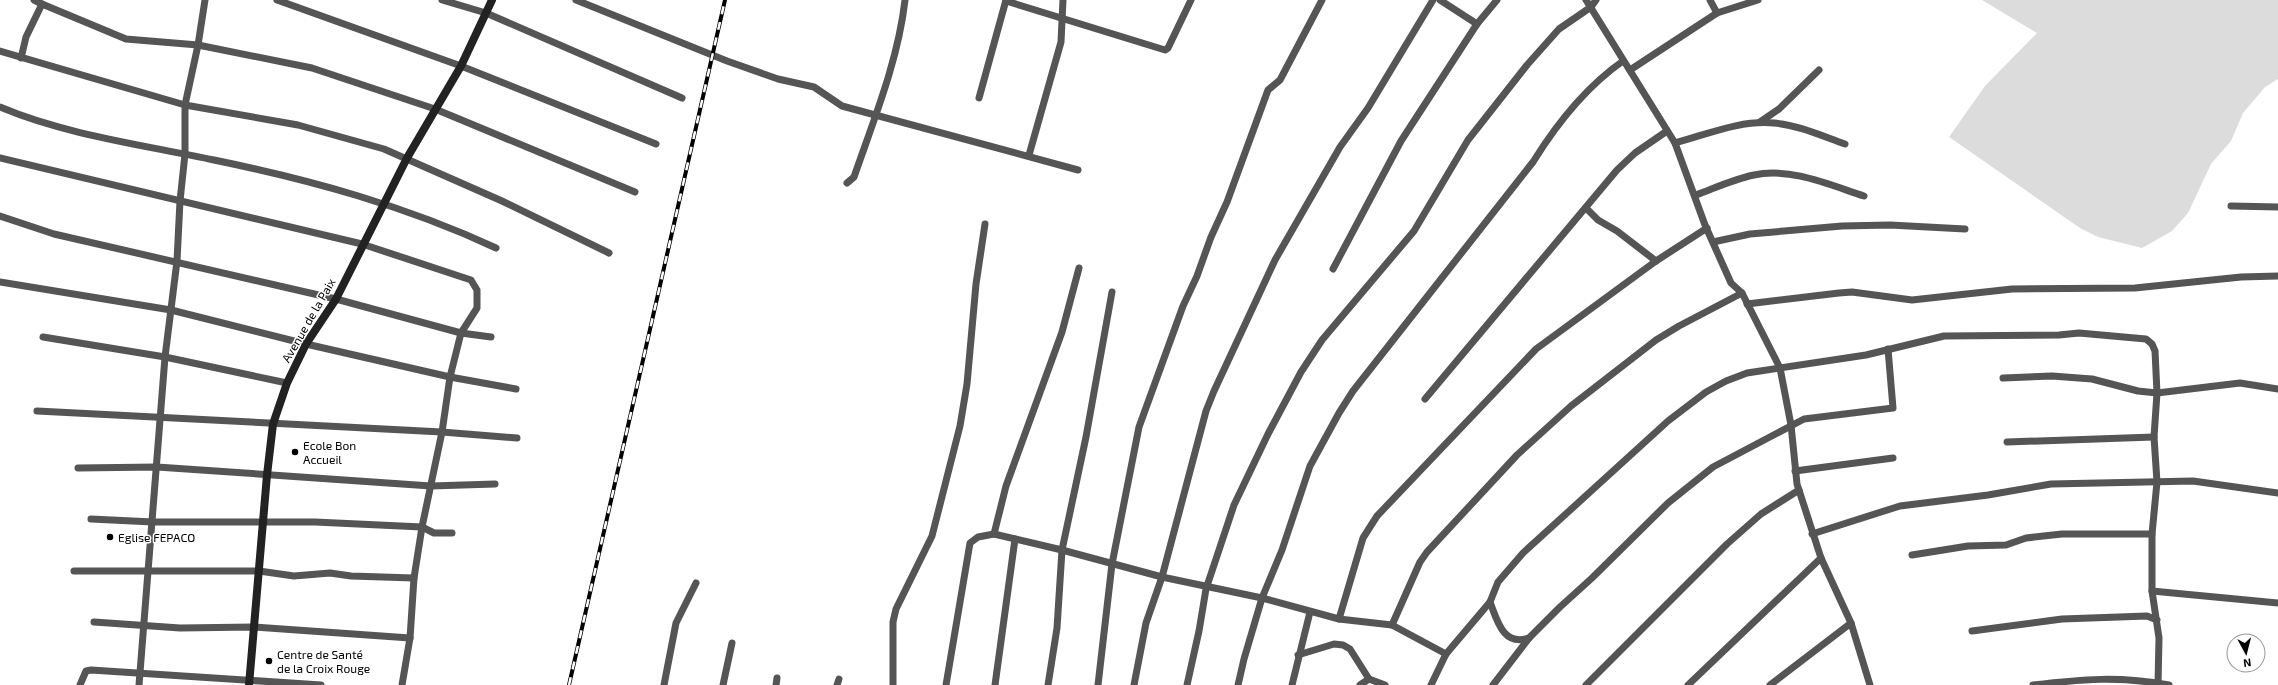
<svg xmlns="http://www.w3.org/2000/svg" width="2278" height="685" font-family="'Exo 2',sans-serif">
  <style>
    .green { fill: #dcdcdc }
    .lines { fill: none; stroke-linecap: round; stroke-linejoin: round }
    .street { stroke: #555; stroke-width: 7 }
    .secondary { stroke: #222; stroke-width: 8 }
    .rail-casing { stroke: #000; stroke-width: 4 }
    .rail { stroke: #fff; stroke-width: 2.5; stroke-dasharray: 8; stroke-linecap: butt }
    .poi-dot { fill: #000; stroke: #fff; stroke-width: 1.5 }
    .labels { text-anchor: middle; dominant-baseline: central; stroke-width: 3; stroke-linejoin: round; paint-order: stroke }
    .street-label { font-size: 12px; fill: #000; stroke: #fff }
    .poi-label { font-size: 12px; fill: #000; stroke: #fff; text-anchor: start }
  </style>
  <rect width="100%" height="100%" fill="#fff"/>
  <!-- green -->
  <path class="green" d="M1982,0H2278V79L2265,87L2243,113L2231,141L2211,164L2188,213L2172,231L2142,248L2098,237L2080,228L1949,137L1985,86L2037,33Z"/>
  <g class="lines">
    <!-- street -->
    <g class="street">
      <path d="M277,0L461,66L656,144"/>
      <path d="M442,0L486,13L682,98"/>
      <path d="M576,0L727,61L778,79L814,87L842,106L1078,170"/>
      <path d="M1440,0L1477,24"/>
      <path d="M1586,0L1675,143L1705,225L1731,283L1742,293L1780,368L1791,425L1797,484L1821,558L1851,623L1870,685"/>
      <path d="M1710,0L1717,13"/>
      <path d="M1006,1L1165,50L1168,48L1191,0"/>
      <path d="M42,4L126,39L198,45L312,68L435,109L635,192"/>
      <path d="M0,51L185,105L298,125L384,149L502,201L609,253"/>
      <path d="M21,58L26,37L42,4L34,0"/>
      <path d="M1630,70L1717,13L1758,0"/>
      <path d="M979,98L1006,0"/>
      <path d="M0,107C66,135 144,145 214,160C311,180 406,206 496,248"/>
      <path d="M1760,122L1779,109L1819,70"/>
      <path d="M1675,143C1708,134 1740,120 1774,123C1798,125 1822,136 1845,144"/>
      <path d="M1029,155L1061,42L1063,0"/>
      <path d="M0,158L362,244L471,280L477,290V308L461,333L450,377L442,432L422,527L414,578L410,638L402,685"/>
      <path d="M847,183L854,177C874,119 898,61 905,0"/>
      <path d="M1696,195C1715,188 1734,179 1754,175C1790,167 1830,185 1864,196"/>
      <path d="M2231,206L2278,207"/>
      <path d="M1586,208L1598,220L1617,231L1656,261"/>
      <path d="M0,216L54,234L336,299L461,333L491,337"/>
      <path d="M1713,242L1750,234L1842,226L1890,225L1965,229"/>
      <path d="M1333,269L1401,141L1477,24L1497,0"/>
      <path d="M0,282L171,310L306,344L450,377L516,389"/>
      <path d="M1747,304L1839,293L1852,292L1912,300L2012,289L2135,288L2241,277L2278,276"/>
      <path d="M43,337L165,357L287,383"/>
      <path d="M2003,378L2052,376L2092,379L2138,391L2157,393L2240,383L2278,389"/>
      <path d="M1425,399L1617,170L1635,153L1667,131"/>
      <path d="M37,411L442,432L517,438"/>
      <path d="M2007,442L2154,437"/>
      <path d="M78,468L157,467L431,486L495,484"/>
      <path d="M1795,471L1893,458"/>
      <path d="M91,519L153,522H315L422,527L434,533H452"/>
      <path d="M994,534L1062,550L1162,577L1262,598L1339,619L1392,625L1446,654"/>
      <path d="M1812,534L1900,506L1988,495L2051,484L2193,481L2278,493"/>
      <path d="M1912,555L1968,546L2006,545L2026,538L2062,534H2152"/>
      <path d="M74,571H259L294,576L330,573L351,576L414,578"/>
      <path d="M2152,591L2278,603"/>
      <path d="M1490,602C1497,620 1503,647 1529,638"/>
      <path d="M1339,619L1363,538L1377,516L1536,349L1656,261L1707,228"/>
      <path d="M94,622L180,628L254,627L410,638"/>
      <path d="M1392,625L1420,562L1427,552L1517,455L1571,406L1656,340L1679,326L1742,293"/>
      <path d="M1972,631L2062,619L2147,616L2157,620"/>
      <path d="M1298,655L1334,644L1343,645L1350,649L1369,679L1385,685"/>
      <path d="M80,685L86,671L91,670L321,685"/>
      <path d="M139,685L165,357L177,261L180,201L185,154V105L198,45L205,0"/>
      <path d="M664,685L676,623L696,583"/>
      <path d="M723,685L732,643"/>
      <path d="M776,685L777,678"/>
      <path d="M837,685L839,679"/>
      <path d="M893,685V622L896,609L932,536L960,426L967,384L976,284L985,224"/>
      <path d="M946,685L970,543L978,537L994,534L1006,486L1062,332L1079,268"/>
      <path d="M995,685L1015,539"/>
      <path d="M1048,685L1057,628L1062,550L1086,437L1112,292"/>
      <path d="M1098,685L1112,564L1139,427L1183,306L1197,276L1211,237L1227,202L1268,90L1280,80L1322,0"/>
      <path d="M1134,685L1146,623L1162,577L1206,411L1214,391L1275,260L1340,147L1368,108L1433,0"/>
      <path d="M1187,685L1199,631L1206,589L1234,505L1268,434L1301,372L1322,340L1414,231L1468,140L1527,65L1559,29L1591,7L1596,0"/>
      <path d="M1238,685L1244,659L1262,598L1282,550L1310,466L1339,413L1353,391L1533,162C1556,125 1587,86 1623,61"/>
      <path d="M1292,685L1310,612"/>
      <path d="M1360,685L1369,679"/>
      <path d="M1431,685L1446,654L1490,602L1498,582L1523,553L1668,421L1706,392L1726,381L1747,373L1866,355L1944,336L2059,335L2079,333L2146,339L2152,344L2155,351L2157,393L2154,437L2157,482L2152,534V591L2159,638L2158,685"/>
      <path d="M1493,685L1529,638L1560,607L1592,578L1668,503L1713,467L1804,419L1893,408L1888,349"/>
      <path d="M1586,685L1727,544L1761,514L1799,490"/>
      <path d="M1688,685L1821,558"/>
      <path d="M1770,685L1851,623"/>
      <path d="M2033,685C2083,679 2119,676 2169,685"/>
    </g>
    <!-- secondary -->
    <path class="secondary" d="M249,685L267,475L273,424L287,383L306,344L336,299L407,158L461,66L492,0"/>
    <defs>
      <path id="rail" d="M569,685L725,0"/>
    </defs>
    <!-- rail casing -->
    <use href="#rail" class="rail-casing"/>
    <!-- rail -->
    <use href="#rail" class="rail"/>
  </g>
  <!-- markers -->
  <g class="poi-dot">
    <circle cx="295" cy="452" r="4"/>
    <circle cx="110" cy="537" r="4"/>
    <circle cx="269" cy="661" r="4"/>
  </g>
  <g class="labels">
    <!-- street labels -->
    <g class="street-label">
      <text transform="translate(308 320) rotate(-60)">Avenue de la Paix</text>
    </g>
    <!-- poi labels -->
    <g class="poi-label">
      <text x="303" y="445">Ecole Bon<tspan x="303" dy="14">Accueil</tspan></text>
      <text x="118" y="537">Eglise FEPACO</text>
      <text x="277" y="654">Centre de Santé<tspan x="277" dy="14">de la Croix Rouge</tspan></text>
    </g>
  </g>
  <!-- north arrow -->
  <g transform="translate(2246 653) rotate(173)"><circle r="19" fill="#ffffff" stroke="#999999"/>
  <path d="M0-3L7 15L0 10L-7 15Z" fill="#000000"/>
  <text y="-6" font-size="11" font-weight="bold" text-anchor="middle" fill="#000000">N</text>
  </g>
</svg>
